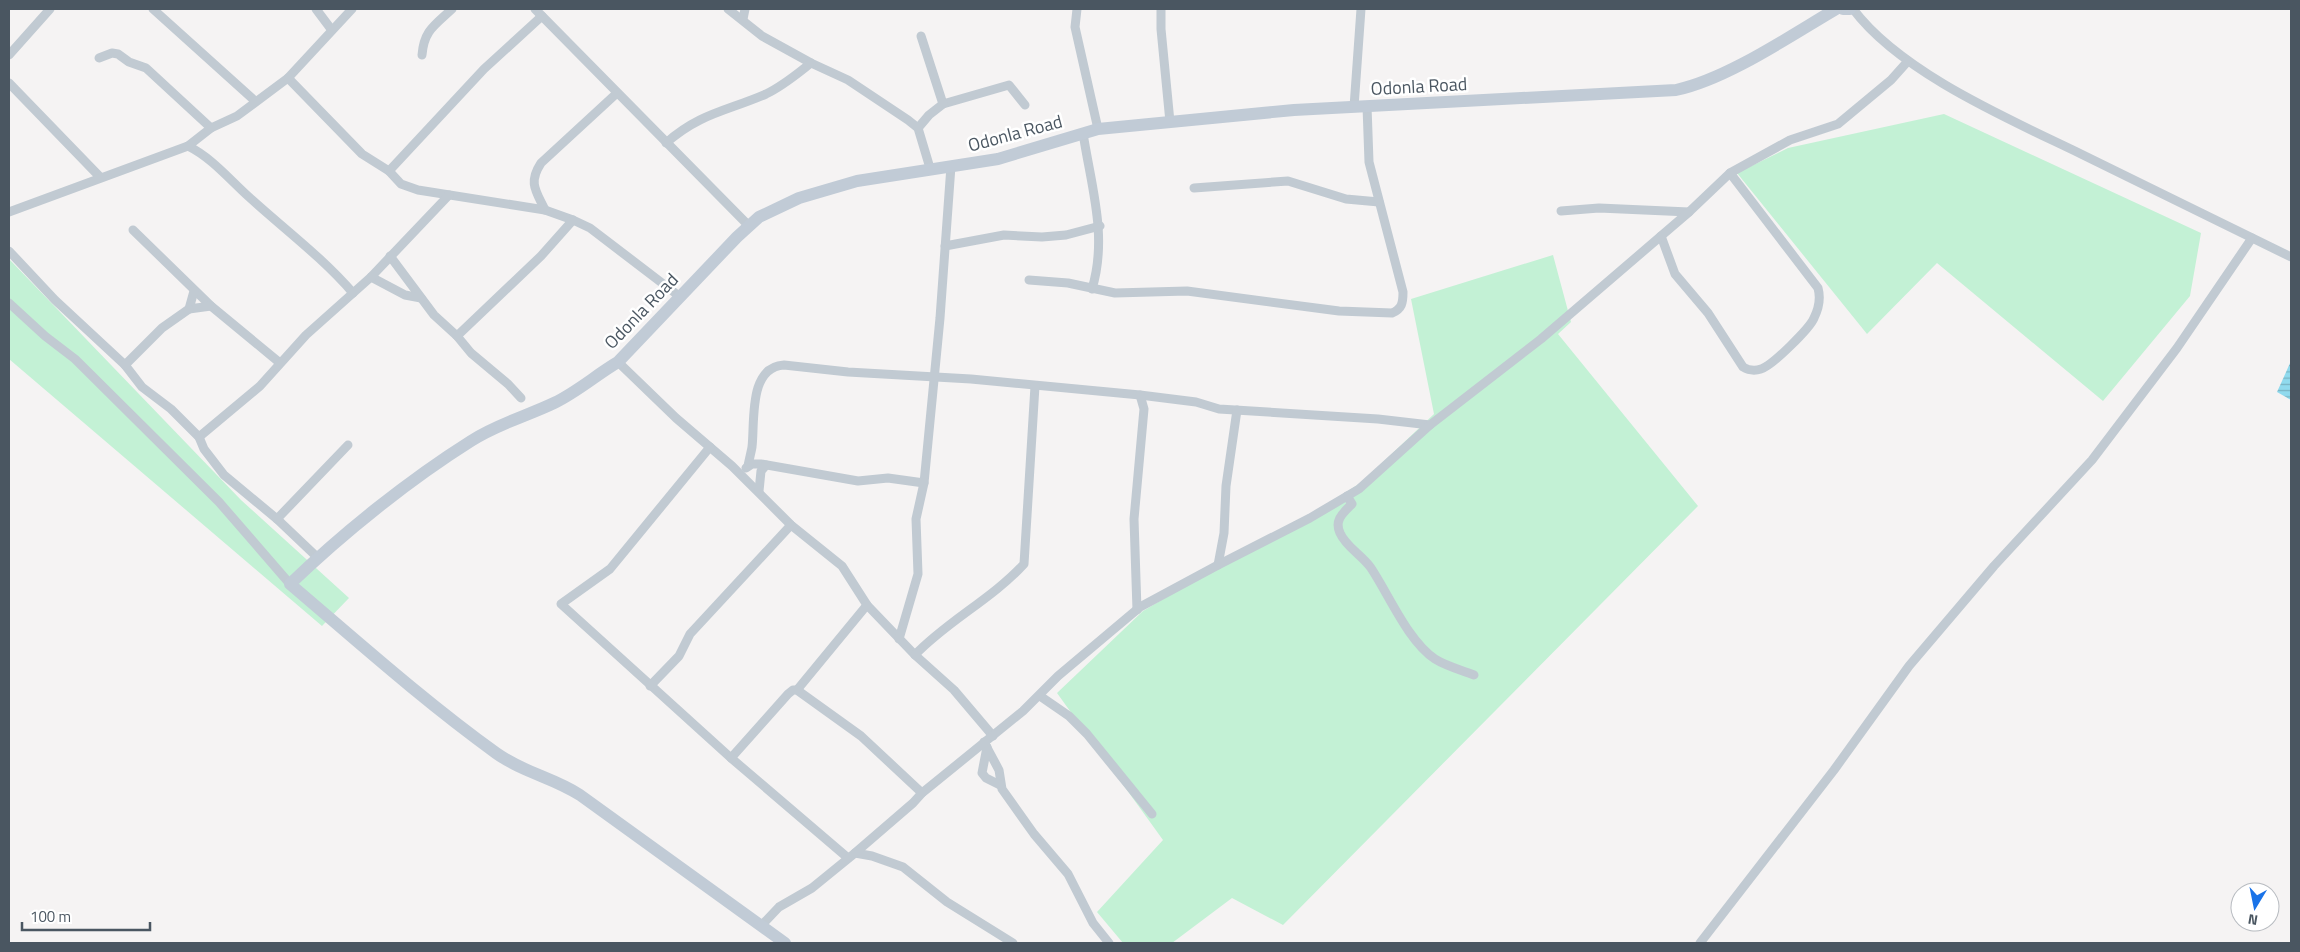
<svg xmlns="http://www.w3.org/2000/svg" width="2300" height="952" font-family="'Titillium Web',sans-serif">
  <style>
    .green { fill: #c3f1d5 }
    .water { fill: url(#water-rules) }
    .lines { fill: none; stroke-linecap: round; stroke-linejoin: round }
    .street { stroke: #c1cad2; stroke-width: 9 }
    .secondary { stroke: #c1cbd6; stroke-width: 12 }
    .labels { text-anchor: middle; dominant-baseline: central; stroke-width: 5; stroke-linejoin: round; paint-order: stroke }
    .street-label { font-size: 18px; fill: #4a5661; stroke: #fff }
  </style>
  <defs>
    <pattern id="water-rules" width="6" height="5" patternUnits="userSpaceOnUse" patternTransform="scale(1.25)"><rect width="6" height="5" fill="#90daee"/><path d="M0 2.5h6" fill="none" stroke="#78b4c4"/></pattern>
  </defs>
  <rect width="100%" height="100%" fill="#f5f3f3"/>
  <!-- green -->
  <g class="green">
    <path d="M1944,114L2201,233L2190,296L2103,401L1937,263L1867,334L1737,173L1788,148Z"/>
    <path d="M1553,255L1571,322L1558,334L1698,506L1283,925L1232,898L1172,943H1123L1097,912L1163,840L1057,693L1143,611L1251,547L1310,515L1362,482L1434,414L1411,299Z"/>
    <path d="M9,259L241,500L349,598L322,626L9,359Z"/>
  </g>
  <!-- water -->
  <path class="water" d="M2291,361V400L2277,392Z"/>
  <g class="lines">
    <!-- street -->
    <g class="street">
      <path d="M153,9L255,101"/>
      <path d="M316,9L331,29"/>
      <path d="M535,9L749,226"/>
      <path d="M728,9L762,36L811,63L848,80L908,120L918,128L930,168"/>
      <path d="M1077,9L1075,27L1098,129"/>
      <path d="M1161,9V29L1170,122"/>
      <path d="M1853,9C1901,73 2009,119 2081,154C2151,188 2221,223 2291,257"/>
      <path d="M743,19L745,9"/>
      <path d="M9,55L50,9"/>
      <path d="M422,55C424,30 435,25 452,9"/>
      <path d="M99,58L112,53L118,54L129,62L146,68L211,128"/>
      <path d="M288,78L362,154L389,171L401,184L418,190L545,210L573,220L590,228L679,296"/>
      <path d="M9,83L100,177"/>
      <path d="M943,104L1009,85L1025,105"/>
      <path d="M1354,107L1361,9"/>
      <path d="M918,128L929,115L943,104L921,36"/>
      <path d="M1083,133C1091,186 1108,236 1092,289"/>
      <path d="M666,143C700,113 727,111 766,94C783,86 797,74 811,63"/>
      <path d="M188,146C212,158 229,179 249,197C284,229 322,257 353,293"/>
      <path d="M389,171L484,69L542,16"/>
      <path d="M1194,188L1288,181L1346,199L1379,202"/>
      <path d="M545,210C536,191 528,183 541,163L617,93"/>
      <path d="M1561,211L1599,208L1689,212"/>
      <path d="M9,212L188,146L211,128L237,116L288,78L352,9"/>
      <path d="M133,230L211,306L280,363"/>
      <path d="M1661,236L1675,274L1708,313L1743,367C1748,370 1755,371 1761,369C1772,366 1810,328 1814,318C1819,308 1821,299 1818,288L1730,173"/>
      <path d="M945,246L1004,235L1042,237L1066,235L1100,226"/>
      <path d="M9,251L55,300L125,365L142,387L171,409L199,437L204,449L224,475L277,519L317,557"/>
      <path d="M390,256L434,315L457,336L471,353L508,384L521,398"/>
      <path d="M371,277L405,295L421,298"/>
      <path d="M1029,280L1068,283L1115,293L1187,291L1339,311L1392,313C1402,309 1403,303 1403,292L1369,162L1367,106"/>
      <path d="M194,291L189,309L211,306"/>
      <path d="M9,303L45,336L75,359L219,502L290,584"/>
      <path d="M457,336L541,256L573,220"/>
      <path d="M618,362L676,418L732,466L791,525L842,566L867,605L915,655L954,690L993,736"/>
      <path d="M125,365L162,328L189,309"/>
      <path d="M199,437L260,386L306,335L371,277L449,195"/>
      <path d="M710,447L610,569L561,604L731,758L848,858"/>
      <path d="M748,466C749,460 751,453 752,447C755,422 748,367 784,365L848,372L971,379L1140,395L1196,402L1219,409L1378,419L1430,425"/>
      <path d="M746,468L752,464H761L858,481L888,478L924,483"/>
      <path d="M759,491L761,471L766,465"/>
      <path d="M1347,496L1352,504C1343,513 1334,520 1340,533C1346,547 1362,555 1371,568C1389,595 1408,641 1435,659C1446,666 1461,670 1474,675"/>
      <path d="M277,519L348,445"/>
      <path d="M1218,565L1224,533L1226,486L1237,410"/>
      <path d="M1137,610L1134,519L1144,409L1140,395"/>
      <path d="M899,639L918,574L916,519L924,483L940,318L951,166"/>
      <path d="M915,655C946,622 992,599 1024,564L1035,386"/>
      <path d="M650,686L679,656L690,634L791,525"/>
      <path d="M797,690L867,605"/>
      <path d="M1040,696L1069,716L1087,734L1152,814"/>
      <path d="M984,742L999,770L1002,789L1034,834L1068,874L1093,923L1109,943"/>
      <path d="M987,747L982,773L986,778L1000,785"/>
      <path d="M731,758L788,694L793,690H797L861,736L922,793"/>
      <path d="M855,853L872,856L903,867L947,902L1013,943"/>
      <path d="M761,926L779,907L812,888L855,853L913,803L922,793L1023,711L1058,676L1140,607L1218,565L1310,518L1359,489L1430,425L1541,339L1689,212L1730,173L1790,140L1838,124L1891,80L1908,61"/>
      <path d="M1700,943L1834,770L1909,666L1994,566L2092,460L2177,348L2252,238"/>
    </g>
    <!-- secondary -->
    <g class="secondary">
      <path d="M1843,9H1850"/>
      <path d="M785,943L580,795C552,777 524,773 496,753C424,701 357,641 290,584C343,533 409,480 471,441C497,424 527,416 554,403C577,392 596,375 618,362L737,237L759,217L799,198L857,181L998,159L1098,129L1294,110L1676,90C1727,79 1790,36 1836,9"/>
    </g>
  </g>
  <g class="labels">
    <!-- street labels -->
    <g class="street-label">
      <text transform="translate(1419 86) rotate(-3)">Odonla Road</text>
      <text transform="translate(1015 133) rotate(-15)">Odonla Road</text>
      <text transform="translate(641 311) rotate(-46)">Odonla Road</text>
    </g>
  </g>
  <!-- border -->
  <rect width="2300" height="952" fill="none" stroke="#4a5661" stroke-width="20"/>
  <!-- north arrow -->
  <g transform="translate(2255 907) rotate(190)"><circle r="24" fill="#ffffff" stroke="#b7bbc0"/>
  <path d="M0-4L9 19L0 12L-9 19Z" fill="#1a73e8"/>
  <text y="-8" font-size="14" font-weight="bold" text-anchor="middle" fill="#4a5661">N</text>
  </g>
  <!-- scale -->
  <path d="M22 922v8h128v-8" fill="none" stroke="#4a5661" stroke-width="2.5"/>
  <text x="30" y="922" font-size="15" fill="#4a5661" stroke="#ffffff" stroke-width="4" paint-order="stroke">100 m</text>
</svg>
